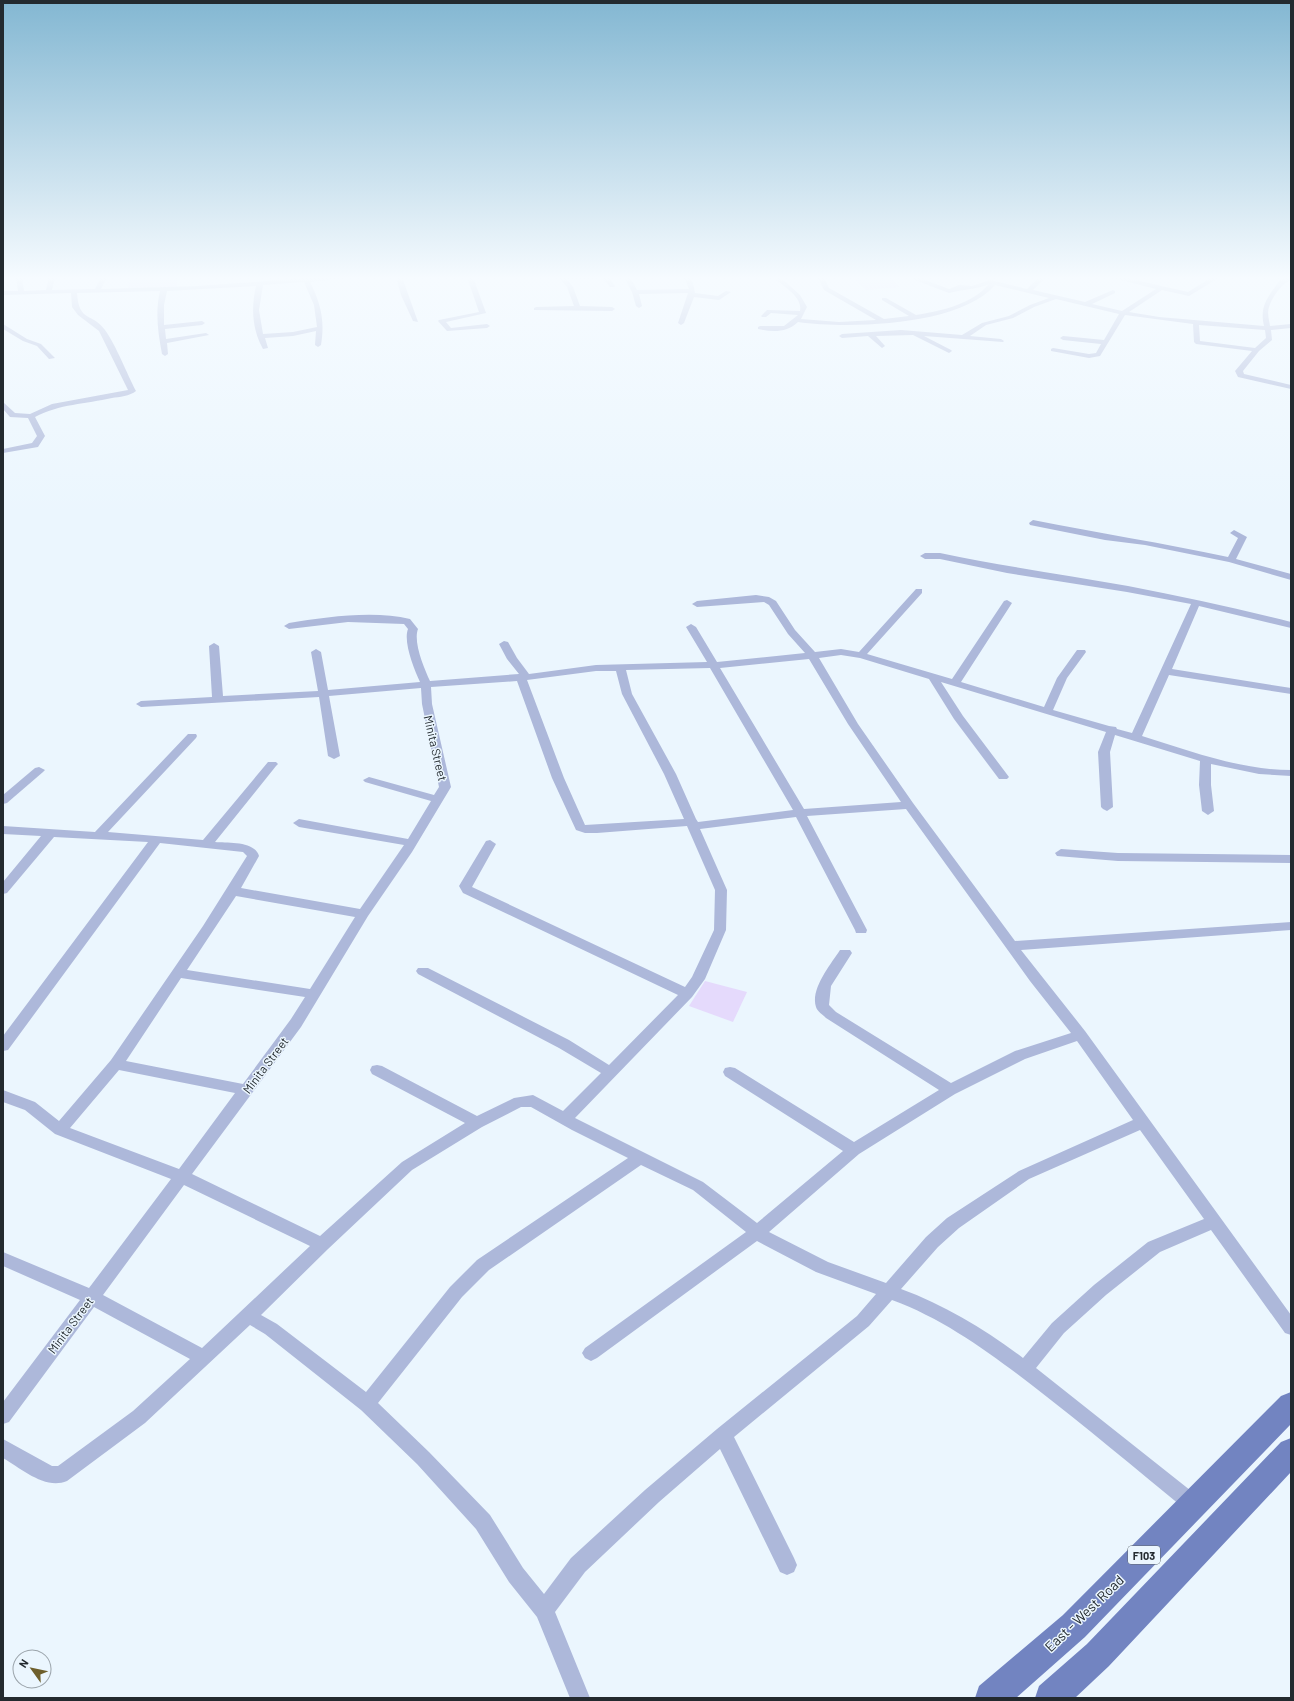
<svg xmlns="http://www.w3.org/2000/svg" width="1294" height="1701" font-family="Barlow,sans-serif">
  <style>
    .green { fill: #e5dafc }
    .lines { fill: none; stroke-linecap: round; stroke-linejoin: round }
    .minor { fill: #adb8da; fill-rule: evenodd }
    .primary { fill: #7284c1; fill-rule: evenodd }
    .labels { text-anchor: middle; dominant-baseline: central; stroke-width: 3; stroke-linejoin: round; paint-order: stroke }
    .shield { fill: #ebf6fe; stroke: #5f676d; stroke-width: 1 }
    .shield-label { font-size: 11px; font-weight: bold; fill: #232a2f }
    .street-label { font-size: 12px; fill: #232a2f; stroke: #ebf6fe }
    .near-street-label { font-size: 14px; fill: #232a2f; stroke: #ebf6fe }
  </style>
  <rect width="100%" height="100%" fill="#ebf6fe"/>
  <!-- green -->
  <g class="green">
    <path d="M131,277H177V287L128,288Z"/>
    <path d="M853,277H890L900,287L866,290Z"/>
    <path d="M705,981L747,992L733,1022L689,1006Z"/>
  </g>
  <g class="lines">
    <!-- minor -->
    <g class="minor">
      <path d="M16,277H22L24,291L46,290L49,277H55L52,290L95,289L101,277H107L101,289L198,286L321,277H354L310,282C321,304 325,321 321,345L318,347L315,345L316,331L293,336L265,338L268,348L263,349C252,329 251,308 256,286L167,291L164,305V325L202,321L205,323L202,325L165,329L166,339L206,333L209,335L167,343L168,354L165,356L162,354C158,333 155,312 160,291L77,293C79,323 92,312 105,330C116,345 127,374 136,391C130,396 119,397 112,398C86,404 59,404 35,417L45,436L38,447L3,453V449L32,443L37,436L28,418L10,417L3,409V402L15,413L30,414L52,404L128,390L99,331L78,315L72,307L71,293L3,295V291H18ZM304,282L314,305L317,327L293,332L263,334L259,310L263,285Z"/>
      <path d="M396,277H402L418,322L413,321L401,295Z"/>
      <path d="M467,277H473L486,313L446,322L451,328L487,324L490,326L487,328L447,331L438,321L439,320L479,312Z"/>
      <path d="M554,277H596L593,279H567L573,287L580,306L612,307L615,309L612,311L534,310V308L536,307L574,306L567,287L560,279Z"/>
      <path d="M602,277H608L615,286L614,287H610Z"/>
      <path d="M624,277H630L637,290L689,289L684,277H690L693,283L695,293L718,296L726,291L731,292L719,300L694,297L684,323L681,325L678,323L688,293L639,294L642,306L639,308L636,306L632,292Z"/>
      <path d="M773,277H780L800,295L807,307L801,319L839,322L876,320L824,290L818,277H824L829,288L884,319L909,316L882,300V298H886L916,315C942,311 972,304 989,284C974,290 964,289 949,293L907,277H917L949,289L959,285L972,286L990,280L1027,289L1039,277H1046L1033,290L1085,302L1113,290L1115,291V293L1092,304L1122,311L1156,289L1109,277H1122L1188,292L1212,277H1220L1189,296L1162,290L1129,312L1159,317L1264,326C1259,305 1269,296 1280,280L1291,277V280C1282,283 1272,297 1269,307C1267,313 1269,320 1270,326L1291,324V328L1271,330L1272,340L1259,351L1243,371L1244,374L1291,385V389L1238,377L1235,371L1252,351L1196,344L1194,342L1193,324L1125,315L1100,356L1089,358L1051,351V349L1053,348L1089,354L1096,353L1101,344L1063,340L1060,338L1063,336L1104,340L1119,314L1056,299L1034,307L1013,318L986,325L970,336L1001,339L1004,341L1003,342L924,336L951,350L952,351L949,353L913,335L876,336L885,346L882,348L868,336L842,338L839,336L842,334L901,330L962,335L982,323L1009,316L1030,305L1049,298L995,285C960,326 849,329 798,322C787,333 772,332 758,329V327L760,326H784L798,315L771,313L766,317H762L761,316L767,310L800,311C803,296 782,286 773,277ZM1199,325L1265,330L1266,338L1255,348L1200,341Z"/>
      <path d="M3,324L27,339L41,344L55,358L49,359L37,346L23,341L3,329Z"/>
      <path d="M1033,520C1098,533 1163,543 1228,557L1238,538L1230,533L1234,530L1247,537L1236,559L1291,574V580L1229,562L1145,545L1105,540L1030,525L1029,523Z"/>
      <path d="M940,553C1002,566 1065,575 1128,586C1183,597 1237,608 1291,622V628L1199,606L1172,669L1291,688V694L1169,675L1142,736C1190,751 1240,770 1291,770V776L1259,774L1211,764V785L1214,811L1208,815L1202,811L1199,785L1200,761L1115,735L1110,752L1113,807L1107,811L1103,809L1101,807L1098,752L1106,732L941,682L963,716L1009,777L1007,779H999L954,719L929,679L860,658L841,655L819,658L858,724L913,803L1015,941L1291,922V930L1021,950L1085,1031L1291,1315V1335L1285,1333L1211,1230L1160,1252L1106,1295L1064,1333L1036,1368L1200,1498L1202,1504L1200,1510L1193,1513L1186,1510C1136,1469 1085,1426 1033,1386C990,1353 944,1319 892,1300L869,1326L734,1437L794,1558L797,1565L794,1572L787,1575L780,1572L720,1449L659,1502L585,1572L555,1612L590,1698H570L537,1617L509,1582L476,1529L417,1464L361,1410L265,1334L250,1325L145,1423L67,1481C45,1490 22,1469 3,1458V1439L52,1466H58L133,1411L190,1359L94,1307L9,1422L3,1424V1402L80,1300L3,1266V1252L89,1288L171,1179L55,1134L25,1110L3,1102V1090L35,1102L59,1121L111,1060L203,926L247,856L243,852L160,843L8,1050L3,1051V1036L148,842L54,837L7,893L3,894V882L41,836L3,834V826L95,832L188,734H196L197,736L196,738L108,832L203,840L268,762H276L278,764L276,766L215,842C228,843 255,841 259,856L241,888L360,909L404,845L299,827L293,823L299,819L408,839L431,801L365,782L363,780L369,777L434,795L439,787L422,704L421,688L329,696L340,756L334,759L328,756L319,697L141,707L136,704L141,701L212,697L209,646L214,643L219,646L223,696L318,691L311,652L316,649L321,652L328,690L420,682C414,669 403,642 408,629L404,624L348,622L289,629L284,626L289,623C325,617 374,610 410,619L418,629C413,642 424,668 430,681L519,674L507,659L499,644L504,641L508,642L517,658L529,674L596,665L707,662L686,627L691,624L696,627L717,662L805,653L788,634L769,605L764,602L697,607L692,604L697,601L756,595L769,597L776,601L795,630L815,652L841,649L859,652L916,589H922V593L867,654L952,679L1004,601L1007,600L1012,603L961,682L1044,707L1057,678L1077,650H1085L1086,652L1067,678L1053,710L1109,726L1116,727L1117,729L1132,733L1191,604L1127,592L1007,573L940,559H925L920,556L925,553ZM809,659L848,724L901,802L804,809L720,668ZM710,668L793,810L698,822L696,819L676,774L632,694L626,670ZM596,671H616L622,694L664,774L684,819L585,825L564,778L527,680ZM517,681L552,778L576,830L585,833H597L687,826L715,890L714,930L692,977L685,987L472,887L496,844L490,840L486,841L459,886L463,893L678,995L609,1065L569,1040L428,968H418L416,971L418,974L559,1048L601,1073L563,1111L533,1095L514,1098L477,1116L382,1066L377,1065L372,1066L370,1070L372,1074L465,1123L402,1162L320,1236L192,1174L301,1027L368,916L412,852L451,787L432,704L431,687ZM906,809L1030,981L1071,1033L1015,1051L951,1083L836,1012L829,1005L831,986L852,953L850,950H840C831,964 810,989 816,1007C817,1011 823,1015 826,1018L939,1090L854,1142L735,1068L730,1067L725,1068L723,1072L725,1076L843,1151L757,1223L703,1182L575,1118L692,997L705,979L726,930L727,890L700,829L796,817L855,930L856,933H866L867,930L807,816ZM236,896L355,917L310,989L187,970ZM181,978L305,997L291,1019L243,1084L126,1061ZM1077,1041L1133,1120L1019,1171L947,1218L926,1237L886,1283L828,1262L769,1232L859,1154L955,1094L1025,1059ZM119,1070L235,1093L179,1169L70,1128ZM521,1107H531L572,1130L628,1158L477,1260L450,1287L366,1392L277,1324L261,1315L328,1249L412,1170L482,1127ZM1140,1130L1204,1219L1148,1242L1094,1285L1052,1323L1023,1358C986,1330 945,1305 901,1289L938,1247L959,1228L1029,1179ZM641,1165L693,1190L746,1232L585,1348L582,1353L585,1358L591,1361L597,1358L757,1241L816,1272L876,1294L857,1316L717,1429L645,1490L571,1558L544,1594L523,1568L490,1515L429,1452L378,1403L462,1297L489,1270ZM184,1185L310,1246L202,1348L103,1295Z"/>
      <path d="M39,767L45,770L43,772L7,803L3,804V795L35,768Z"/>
      <path d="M1061,849L1118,853L1291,855V863L1118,861L1057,856L1055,853Z"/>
    </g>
    <!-- primary -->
    <g class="primary">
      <path d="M1291,1392V1424L1085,1637L1016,1698H975L979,1686L1063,1615L1281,1396Z"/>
      <path d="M1291,1438V1472L1109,1666L1075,1698H1035L1039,1686L1087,1644L1281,1442Z"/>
    </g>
  </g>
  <!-- sky -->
  <linearGradient id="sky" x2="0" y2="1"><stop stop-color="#83b7d2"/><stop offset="0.54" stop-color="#f6fbff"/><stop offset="1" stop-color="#f6fbff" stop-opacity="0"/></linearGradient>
  <rect width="1294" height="515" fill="url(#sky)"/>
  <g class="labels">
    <!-- shield labels -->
    <rect class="shield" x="1128" y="1546" width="32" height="18" rx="3"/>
    <g class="shield-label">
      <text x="1144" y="1555">F103</text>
    </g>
    <!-- street labels -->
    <g class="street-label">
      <text transform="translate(436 748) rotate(77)">Minita Street</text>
      <text transform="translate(265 1065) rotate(-53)">Minita Street</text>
      <text transform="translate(70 1325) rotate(-53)">Minita Street</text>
    </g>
    <!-- near-street labels -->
    <g class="near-street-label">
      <text transform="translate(1084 1613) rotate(-44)">East - West Road</text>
    </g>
  </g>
  <!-- border -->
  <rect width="1294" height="1701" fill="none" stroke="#232a2f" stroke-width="8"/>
  <!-- north arrow -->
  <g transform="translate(32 1669) rotate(303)"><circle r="19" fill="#ebf6fe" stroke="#9ba4ab"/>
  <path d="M0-3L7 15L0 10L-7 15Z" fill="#6e5f2c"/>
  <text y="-6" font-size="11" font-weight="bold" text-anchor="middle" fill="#232a2f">N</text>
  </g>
</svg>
